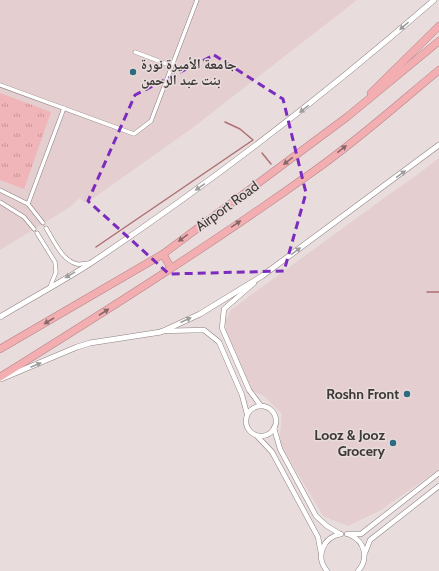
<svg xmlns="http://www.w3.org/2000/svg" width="439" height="571" font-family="Cabin,'Noto Naskh Arabic',sans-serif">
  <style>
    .built { fill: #e4cecf }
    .grass { fill: url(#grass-tufts) }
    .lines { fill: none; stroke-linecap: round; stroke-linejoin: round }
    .stream { stroke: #ae7074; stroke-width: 1.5 }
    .minor-casing { stroke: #8d8181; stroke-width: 4.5 }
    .tertiary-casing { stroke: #8d8181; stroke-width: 5.5 }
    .secondary-casing { stroke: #8d8181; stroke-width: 6 }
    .motorway-casing { stroke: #b48588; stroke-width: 8 }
    .minor { stroke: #fff; stroke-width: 3.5 }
    .tertiary { stroke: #fff; stroke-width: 4.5 }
    .secondary { stroke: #fff; stroke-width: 5 }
    .motorway { stroke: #f3aeb2; stroke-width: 7 }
    .oneway { fill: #9e9c9c }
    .oneway2 { fill: #866869 }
    .marked { fill: none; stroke: #7b2cbf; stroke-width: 3; stroke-dasharray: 8 5; stroke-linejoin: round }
    .poi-dot { fill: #2d6b81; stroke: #e9dcdc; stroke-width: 1.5 }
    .labels { text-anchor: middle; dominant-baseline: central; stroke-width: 3; stroke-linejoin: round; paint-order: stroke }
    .poi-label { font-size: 14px; font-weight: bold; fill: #3e3939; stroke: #e9dcdc; text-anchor: end }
    .street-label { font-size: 14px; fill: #3e3939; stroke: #e9dcdc }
  </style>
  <defs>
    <pattern id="grass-tufts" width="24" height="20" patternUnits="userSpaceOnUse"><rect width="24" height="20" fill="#f0b5b9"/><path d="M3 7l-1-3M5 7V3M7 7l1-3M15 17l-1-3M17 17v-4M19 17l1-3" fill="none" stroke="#c49497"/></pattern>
  </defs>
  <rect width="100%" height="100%" fill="#e9dcdc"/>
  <!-- built -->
  <g class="built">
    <path d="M0,0H357L191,129L88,202H84L80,198L70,207L0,250Z"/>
    <path d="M439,158V469L381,510L348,526L323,516L281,445L280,435L282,414L264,396L251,390L226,331L225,321L231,310L239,304L391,193L417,175Z"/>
  </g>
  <!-- grass -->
  <path class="grass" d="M0,93L51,112L24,189L0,180Z"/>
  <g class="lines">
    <!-- stream -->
    <g class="stream">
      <path d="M262,153L271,164"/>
      <path d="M96,247L253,140L240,129L225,122"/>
      <path d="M427,292H439"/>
    </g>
    <defs>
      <g id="minor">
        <path d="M135,52L172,66"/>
        <path d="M0,85L134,134L151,121L197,0"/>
        <path d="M0,190L28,204L43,223"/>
        <path d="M0,202L24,217L34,229"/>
        <path d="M28,204L64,108"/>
        <path d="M46,228C53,239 62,261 77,264C80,265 86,263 89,263"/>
        <path d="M37,233L55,262L56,272L50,287"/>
      </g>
      <g id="tertiary">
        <path d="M254,283L224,309L222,328L249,390L261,406"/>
        <path d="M162,331L204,330L219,342L242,395L247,414"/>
        <circle cx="261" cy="421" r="15"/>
        <path d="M274,428L280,449L316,516L327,526L340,534"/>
        <path d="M257,436L272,452L318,537L321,553"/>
        <path d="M347,534H361L439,473"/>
        <path d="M350,535C365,541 369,559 358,571"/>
        <path d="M365,553L370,540L439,486"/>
        <path d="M327,571C315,557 323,537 341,534"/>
      </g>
      <g id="secondary">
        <path d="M0,317C31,298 64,281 94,261C213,181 326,94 434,0"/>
        <path d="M1,379L77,347L90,343L161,332L200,314L262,276L439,145"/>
      </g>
      <g id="motorway">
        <path d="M371,93L439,26"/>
        <path d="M163,254L171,268"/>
        <path d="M0,349L163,254L347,117L439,41"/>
        <path d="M0,377C106,311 212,244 314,171C358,140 398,104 439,70"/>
      </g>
    </defs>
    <!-- minor casing -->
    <use href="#minor" class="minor-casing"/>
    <!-- tertiary casing -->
    <use href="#tertiary" class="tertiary-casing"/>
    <!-- secondary casing -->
    <use href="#secondary" class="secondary-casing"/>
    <!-- motorway casing -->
    <use href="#motorway" class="motorway-casing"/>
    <!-- minor -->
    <use href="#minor" class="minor"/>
    <!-- tertiary -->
    <use href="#tertiary" class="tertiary"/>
    <!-- secondary -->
    <use href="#secondary" class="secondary"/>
    <!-- motorway -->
    <use href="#motorway" class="motorway"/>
  </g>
  <!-- one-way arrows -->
  <defs><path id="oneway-solid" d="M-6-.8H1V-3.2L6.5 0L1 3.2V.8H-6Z"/></defs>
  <g class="oneway">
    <use href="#oneway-solid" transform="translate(404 26) rotate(139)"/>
    <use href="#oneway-solid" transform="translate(304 109) rotate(142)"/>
    <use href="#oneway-solid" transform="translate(401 174) rotate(-36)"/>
    <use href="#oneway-solid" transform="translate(200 187) rotate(145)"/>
    <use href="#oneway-solid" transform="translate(296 251) rotate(-36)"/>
    <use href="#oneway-solid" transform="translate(70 275) rotate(149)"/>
    <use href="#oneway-solid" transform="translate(186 320) rotate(-24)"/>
    <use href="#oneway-solid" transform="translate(36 365) rotate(-23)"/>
  </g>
  <g class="oneway2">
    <use href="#oneway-solid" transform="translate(342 149) rotate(-38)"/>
    <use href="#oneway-solid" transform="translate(288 161) rotate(143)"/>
    <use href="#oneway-solid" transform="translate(236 224) rotate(-34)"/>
    <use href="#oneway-solid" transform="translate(183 238) rotate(144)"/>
    <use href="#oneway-solid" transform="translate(104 312) rotate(-33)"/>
    <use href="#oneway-solid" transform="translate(49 321) rotate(149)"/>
  </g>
  <!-- marked area -->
  <path class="marked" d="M214,55L283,99L306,193L284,271L169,274L88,201L135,95Z"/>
  <!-- markers -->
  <g class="poi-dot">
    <circle cx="133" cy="72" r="4"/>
    <circle cx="407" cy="394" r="4"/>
    <circle cx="393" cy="443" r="4"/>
  </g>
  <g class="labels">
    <!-- poi labels -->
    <g class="poi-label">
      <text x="141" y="64" text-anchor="start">جامعة الأميرة نورة<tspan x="141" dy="16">بنت عبد الرحمن</tspan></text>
      <text x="399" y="394">Roshn Front</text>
      <text x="385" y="435">Looz &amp; Jooz<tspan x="385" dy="16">Grocery</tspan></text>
    </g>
    <!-- street labels -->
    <g class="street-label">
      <text transform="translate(227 206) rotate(-36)">Airport Road</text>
    </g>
  </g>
</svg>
